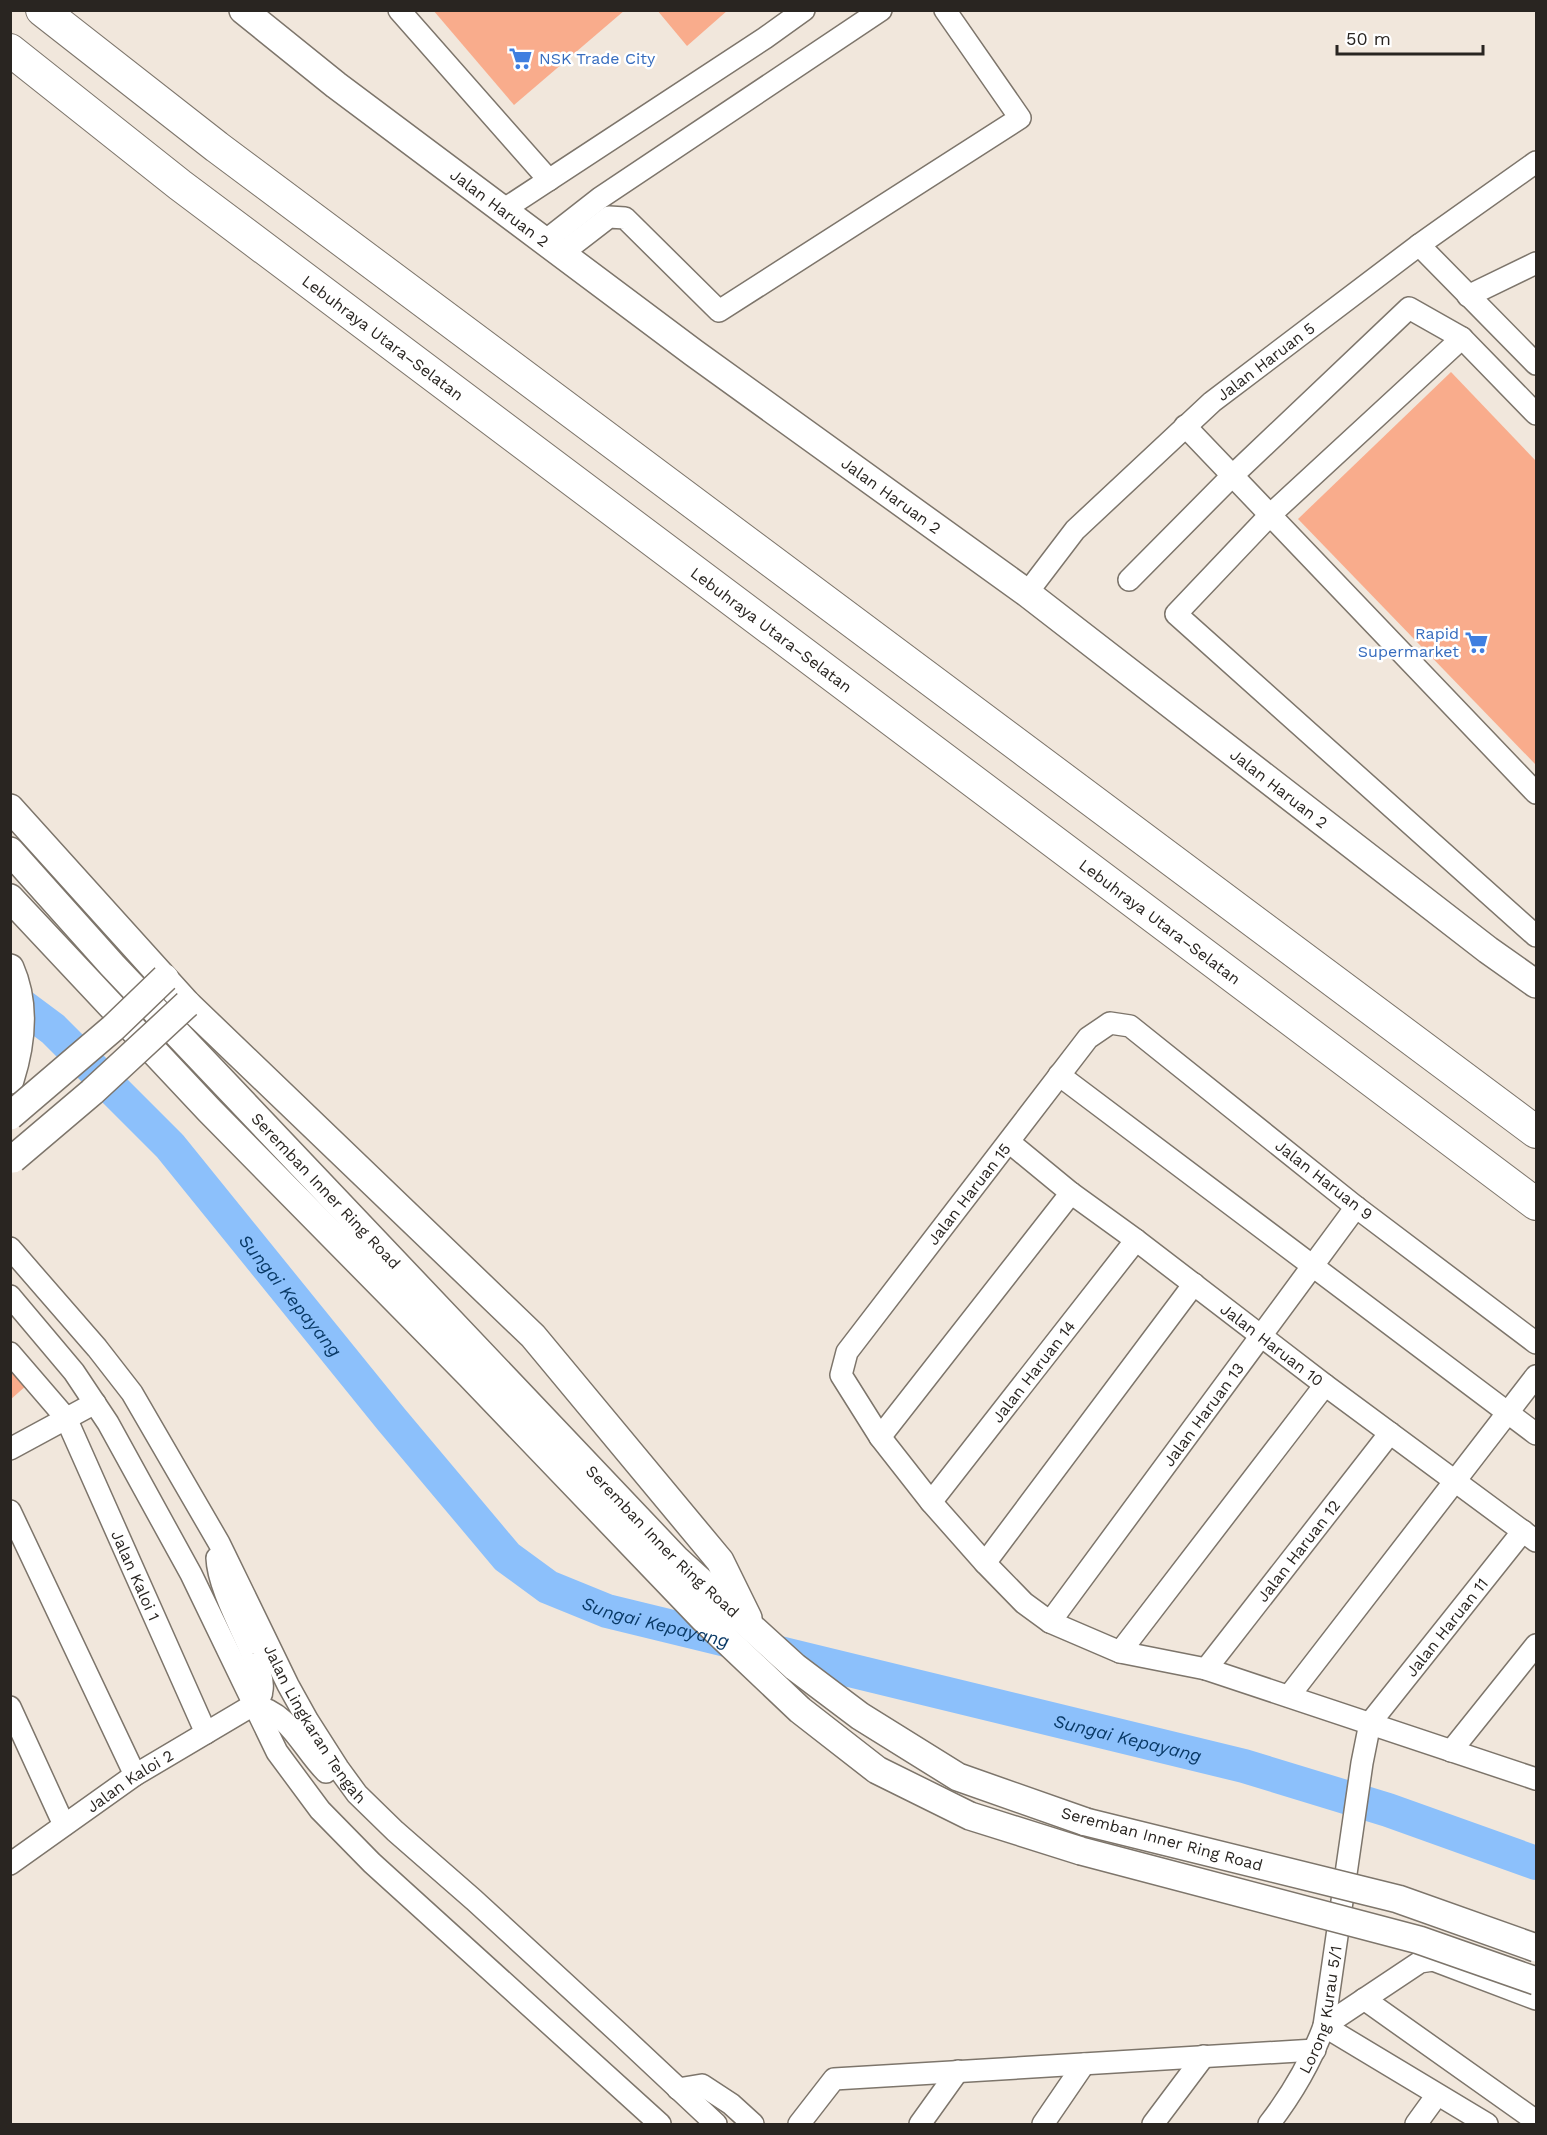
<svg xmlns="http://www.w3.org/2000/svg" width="1547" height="2135" font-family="'Work Sans',sans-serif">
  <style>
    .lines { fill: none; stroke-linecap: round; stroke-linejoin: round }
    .river { stroke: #8cc0fb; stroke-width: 34 }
    .building { fill: #f9ac8c }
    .minor-casing { stroke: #7d756b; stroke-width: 24 }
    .major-casing { stroke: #7d756b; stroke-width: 30 }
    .highway-casing { stroke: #7d756b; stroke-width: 34 }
    .minor { stroke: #fff; stroke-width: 21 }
    .major { stroke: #fff; stroke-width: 27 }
    .highway { stroke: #fff; stroke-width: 32 }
    .major-bridge-casing { stroke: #7d756b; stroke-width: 30; stroke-linecap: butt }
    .major-bridge { stroke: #fff; stroke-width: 27 }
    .labels { text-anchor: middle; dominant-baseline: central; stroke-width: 5; stroke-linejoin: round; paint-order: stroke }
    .shop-label { font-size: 16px; fill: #366cbe; stroke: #fff; text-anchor: start }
    .street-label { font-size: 16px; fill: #292521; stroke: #fff }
    .water-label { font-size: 18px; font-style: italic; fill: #093966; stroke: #fff }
  </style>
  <rect width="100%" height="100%" fill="#f1e7dc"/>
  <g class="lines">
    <!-- river -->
    <path class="river" id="s1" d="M10,997L53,1029L170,1146L391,1419L507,1557L548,1587L607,1611L1244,1766L1388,1810L1536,1863"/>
  </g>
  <!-- building -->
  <g class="building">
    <path d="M433,10H625L514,105Z"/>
    <path d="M657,10H728L687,46Z"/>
    <path d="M1451,372L1536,461V765L1298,519Z"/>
    <path d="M10,1364L27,1385L10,1400Z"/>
  </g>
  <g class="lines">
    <defs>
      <g id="minor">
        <path d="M399,10L549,180"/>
        <path d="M503,210L765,38L804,10"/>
        <path d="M545,241L600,198L881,10"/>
        <path d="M1419,245L1536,364"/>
        <path d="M561,254L609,217L625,218L719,311L1020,118L945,10"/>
        <path d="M1468,296L1536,263"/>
        <path d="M1462,338L1270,515L1176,614L1536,936"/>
        <path d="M1185,426L1536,793"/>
        <path d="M1129,580L1232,476L1409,308L1462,338L1536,414"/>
        <path id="s2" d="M1027,593L1075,530L1212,402L1419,245L1536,162"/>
        <path d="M1059,1075L1536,1434"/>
        <path id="s3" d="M1009,1142L1071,1193L1136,1240L1325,1385L1536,1541"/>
        <path id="s4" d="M10,1248L97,1348L132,1393L219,1543L288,1685L308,1721L338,1768L357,1794L395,1831L474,1900L620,2034L716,2124"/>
        <path d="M10,1296L74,1372L108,1423L191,1574L277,1752L320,1810L372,1863L660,2124"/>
        <path d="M1536,1343L1356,1207L1130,1026L1110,1023L1088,1038L847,1352L841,1375L880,1437L931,1502L985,1563L1024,1603L1050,1622L1120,1652L1206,1669L1536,1779"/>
        <path id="s5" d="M10,1353L66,1418L206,1733"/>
        <path d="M880,1437L1071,1193"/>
        <path d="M10,1449L95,1403"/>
        <path id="s6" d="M931,1502L1136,1240"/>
        <path d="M10,1511L135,1775"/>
        <path d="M985,1563L1194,1284"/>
        <path id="s7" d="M1050,1622L1356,1207"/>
        <path d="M1120,1652L1325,1385"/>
        <path id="s8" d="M1206,1669L1390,1433"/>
        <path d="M1289,1696L1536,1376"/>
        <path d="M253,1705C289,1712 302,1748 326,1772"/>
        <path d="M10,1707L64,1825"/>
        <path d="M1451,1751L1536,1645"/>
        <path id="s9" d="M10,1864L135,1775L253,1705C258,1701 262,1696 262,1690C264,1678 257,1665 252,1654C241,1627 218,1586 217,1558"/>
        <path d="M1364,1999L1536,2121"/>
        <path d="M678,2089L702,2085L731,2104L753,2124"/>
        <path d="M799,2124L834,2079L1315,2050"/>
        <path d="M920,2124L958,2071"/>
        <path d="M1043,2124L1084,2064"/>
        <path d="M1153,2124L1204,2056"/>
        <path id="s10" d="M1269,2124C1292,2094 1311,2062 1324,2026L1362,1763L1370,1723L1523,1531"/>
        <path d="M1416,2124L1437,2095"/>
        <path d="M1487,2124L1324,2026L1420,1962L1433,1960L1536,1999"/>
      </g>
      <g id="major">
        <path id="s11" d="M243,10L336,85L694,353L1027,593L1488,950L1536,984"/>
        <path d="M10,808L187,1004L533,1336L720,1561L748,1618"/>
        <path id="s12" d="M10,851L112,965L676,1559L795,1667L860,1716L958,1777L1086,1822"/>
        <path d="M10,898L209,1110L470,1375L703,1618L800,1710L877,1770L970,1816L1081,1851"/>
        <path d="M10,968C26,1004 22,1042 10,1080"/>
      </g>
      <g id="highway">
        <path d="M42,10L217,147L1536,1132"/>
        <path id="s13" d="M10,50L180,185L1536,1204"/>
      </g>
    </defs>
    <!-- minor casing -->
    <use href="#minor" class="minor-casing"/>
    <!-- major casing -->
    <use href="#major" class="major-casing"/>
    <!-- highway casing -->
    <use href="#highway" class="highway-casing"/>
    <!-- minor -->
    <use href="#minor" class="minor"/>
    <!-- major -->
    <use href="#major" class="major"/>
    <!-- highway -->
    <use href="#highway" class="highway"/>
    <defs>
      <g id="major-bridge">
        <path d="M10,1116L113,1028L165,978"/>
        <path d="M13,1159L92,1092L187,1004"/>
        <path d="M1086,1822L1398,1899L1536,1948"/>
        <path d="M1081,1851L1419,1940L1536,1981"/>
      </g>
    </defs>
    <!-- major-bridge casing -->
    <use href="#major-bridge" class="major-bridge-casing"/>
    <!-- major-bridge -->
    <use href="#major-bridge" class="major-bridge"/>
  </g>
  <!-- icons -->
  <defs>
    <symbol id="supermarket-bare" viewBox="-9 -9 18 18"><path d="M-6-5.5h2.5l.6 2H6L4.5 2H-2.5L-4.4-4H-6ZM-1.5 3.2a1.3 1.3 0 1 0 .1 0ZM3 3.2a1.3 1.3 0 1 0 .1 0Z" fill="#3f7fe0" stroke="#fff" stroke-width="2.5" paint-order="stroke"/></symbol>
  </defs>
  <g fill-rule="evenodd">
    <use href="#supermarket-bare" x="504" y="42" width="33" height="33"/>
    <use href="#supermarket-bare" x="1460" y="626" width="33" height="33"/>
  </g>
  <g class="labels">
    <!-- shop labels -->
    <g class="shop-label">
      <text x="539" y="58">NSK Trade City</text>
      <text x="1459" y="633" text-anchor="end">Rapid<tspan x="1459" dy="18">Supermarket</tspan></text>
    </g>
    <!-- street labels -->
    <g class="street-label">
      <text stroke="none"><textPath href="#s11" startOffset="324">Jalan Haruan 2</textPath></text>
      <text stroke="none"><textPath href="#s13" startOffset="471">Lebuhraya Utara–Selatan</textPath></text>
      <text stroke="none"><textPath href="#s2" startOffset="334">Jalan Haruan 5</textPath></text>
      <text stroke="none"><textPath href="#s11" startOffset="810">Jalan Haruan 2</textPath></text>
      <text stroke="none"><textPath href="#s13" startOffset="957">Lebuhraya Utara–Selatan</textPath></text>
      <text stroke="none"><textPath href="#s11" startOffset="1296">Jalan Haruan 2</textPath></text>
      <text stroke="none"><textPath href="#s13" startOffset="1443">Lebuhraya Utara–Selatan</textPath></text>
      <text transform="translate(1324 1180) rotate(38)">Jalan Haruan 9</text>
      <text stroke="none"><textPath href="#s12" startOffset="464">Seremban Inner Ring Road</textPath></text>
      <text transform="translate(969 1194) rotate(-52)">Jalan Haruan 15</text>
      <text stroke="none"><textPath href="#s3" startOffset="332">Jalan Haruan 10</textPath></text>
      <text stroke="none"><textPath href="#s6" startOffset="166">Jalan Haruan 14</textPath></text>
      <text stroke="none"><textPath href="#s7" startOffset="258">Jalan Haruan 13</textPath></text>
      <text stroke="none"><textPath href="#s12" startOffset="950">Seremban Inner Ring Road</textPath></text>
      <text stroke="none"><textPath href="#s8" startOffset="150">Jalan Haruan 12</textPath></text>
      <text stroke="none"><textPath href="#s5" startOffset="258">Jalan Kaloi 1</textPath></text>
      <text stroke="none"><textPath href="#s10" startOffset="542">Jalan Haruan 11</textPath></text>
      <text stroke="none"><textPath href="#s4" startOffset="568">Jalan Lingkaran Tengah</textPath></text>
      <text stroke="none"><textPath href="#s9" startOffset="146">Jalan Kaloi 2</textPath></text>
      <text transform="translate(1162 1839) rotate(15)">Seremban Inner Ring Road</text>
      <text stroke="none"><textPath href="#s10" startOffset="128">Lorong Kurau 5/1</textPath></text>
    </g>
    <!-- water labels -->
    <g class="water-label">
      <text stroke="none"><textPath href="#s1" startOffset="411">Sungai Kepayang</textPath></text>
      <text stroke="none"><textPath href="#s1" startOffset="915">Sungai Kepayang</textPath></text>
      <text stroke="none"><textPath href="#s1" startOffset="1401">Sungai Kepayang</textPath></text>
    </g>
  </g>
  <!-- border -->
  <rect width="1547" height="2135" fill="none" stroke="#292521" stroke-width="24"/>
  <!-- scale -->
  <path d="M1337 45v9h146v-9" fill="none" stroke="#292521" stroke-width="3"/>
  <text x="1346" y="45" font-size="18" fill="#292521" stroke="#ffffff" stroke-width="4.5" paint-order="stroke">50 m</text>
</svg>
